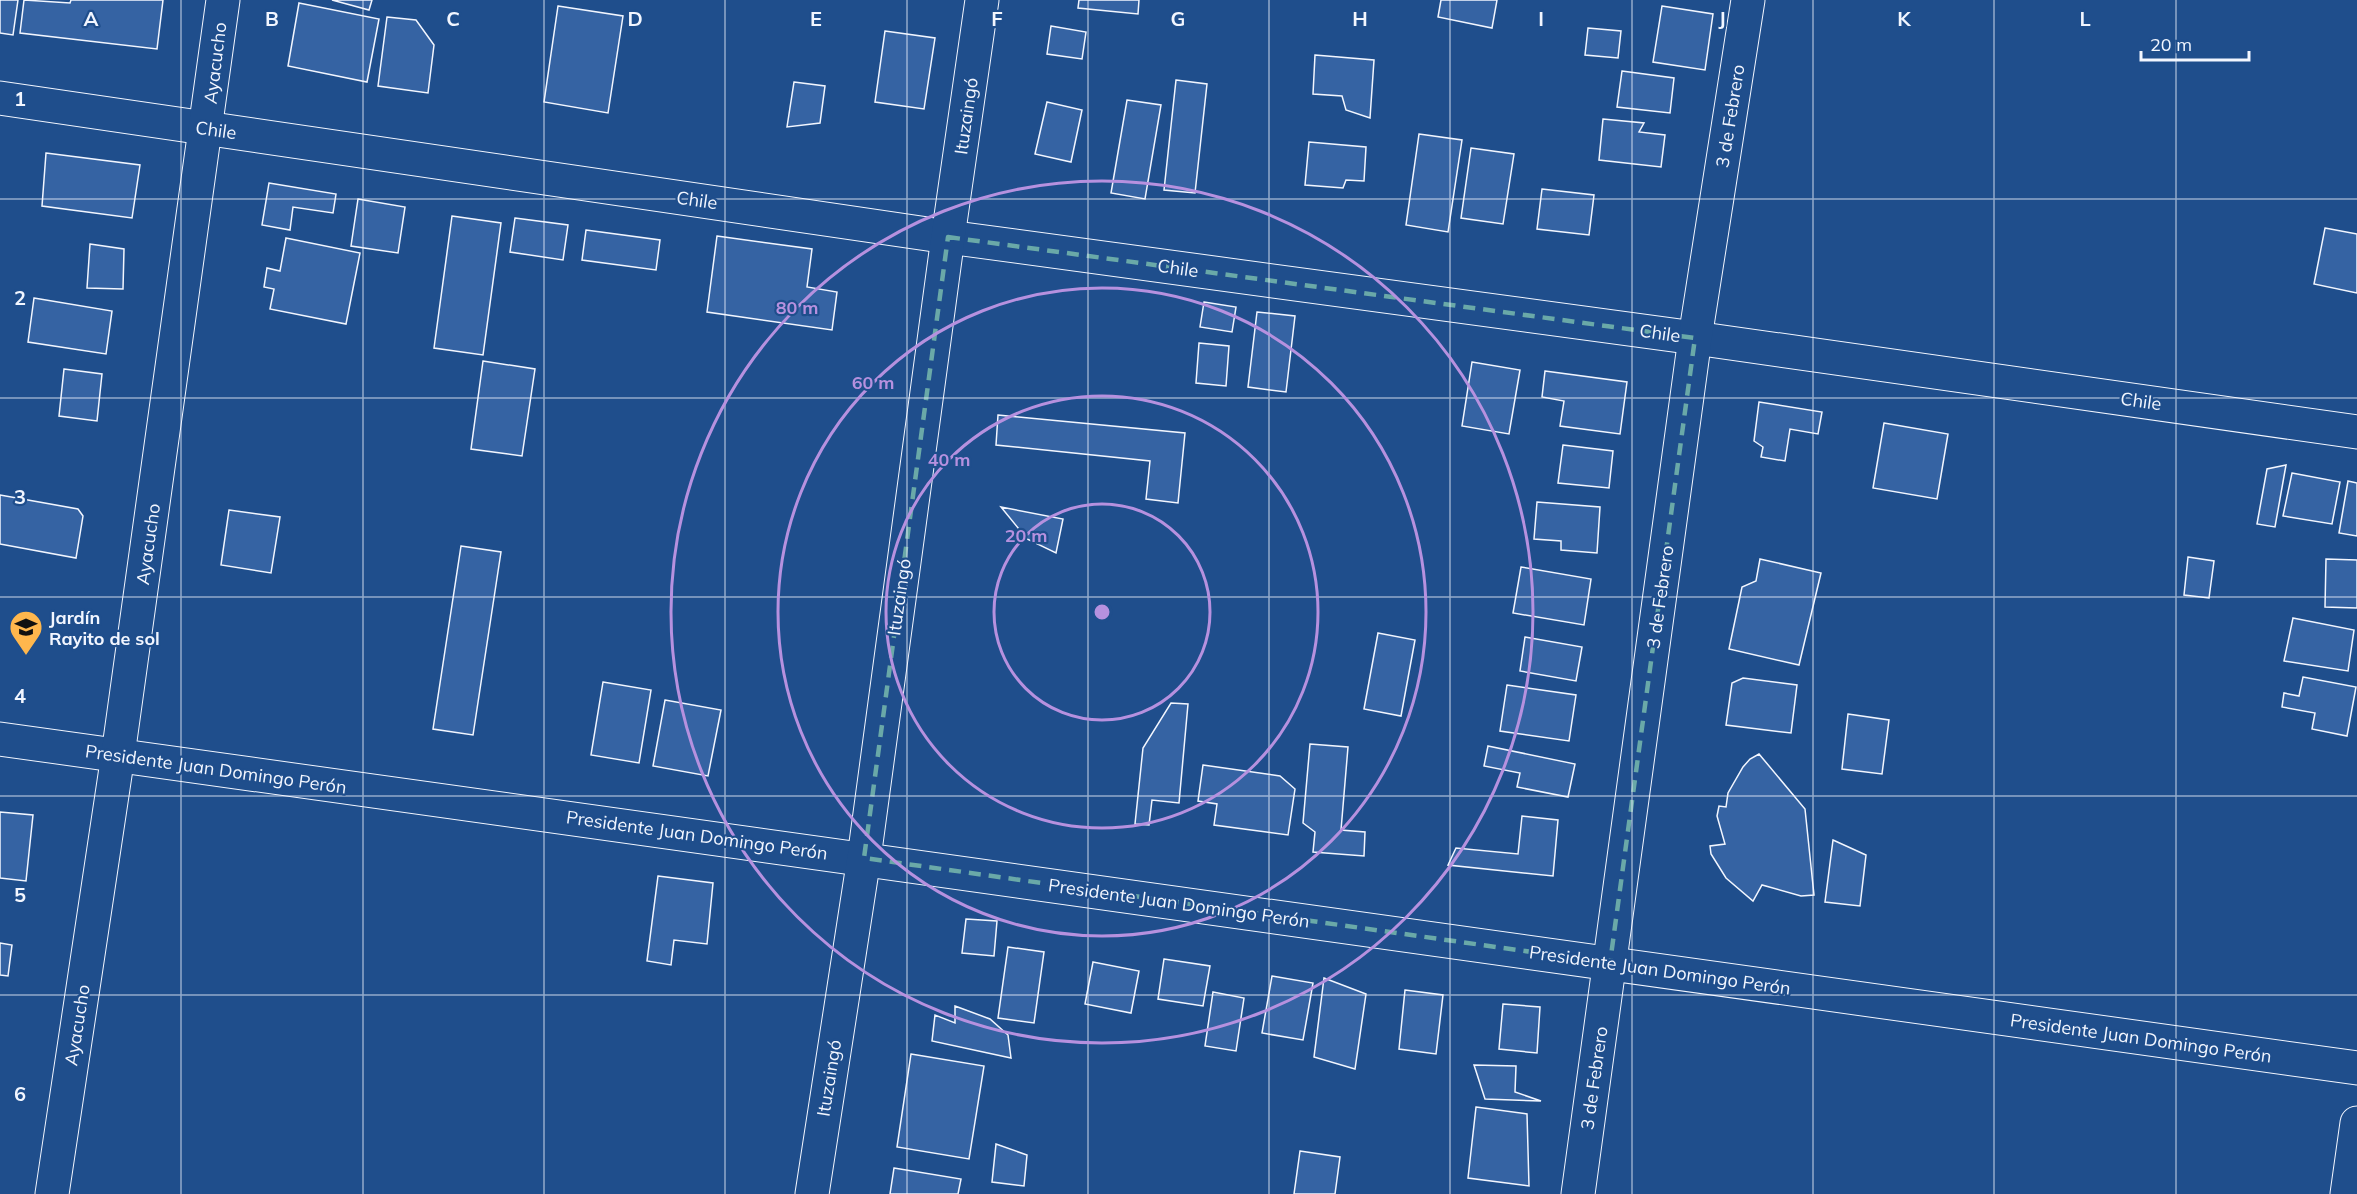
<svg xmlns="http://www.w3.org/2000/svg" width="2357" height="1194" font-family="Mulish,sans-serif">
  <style>
    .building { fill: #3563a3; stroke: #f2f6ff; stroke-width: 1.5 }
    .lines { fill: none; stroke-linecap: round; stroke-linejoin: round }
    .street-casing { stroke: #f2f6ff; stroke-width: 35 }
    .street { stroke: #1f4e8c; stroke-width: 33 }
    .marked { fill: none; stroke: #6aa9a8; stroke-width: 4.5; stroke-dasharray: 12 8; stroke-linejoin: round }
    .grid { fill: none; stroke: #f2f6ff; stroke-width: 1.5; stroke-opacity: 0.55 }
    .ring { fill: none; stroke: #b691df; stroke-width: 3 }
    .labels { text-anchor: middle; dominant-baseline: central; stroke-width: 4.5; stroke-linejoin: round; paint-order: stroke }
    .street-label { font-size: 18px; fill: #f2f6ff; stroke: #1f4e8c }
    .poi-label { font-size: 18px; font-weight: bold; fill: #f2f6ff; stroke: #1f4e8c; text-anchor: start }
    .grid-label { font-size: 20px; text-anchor: middle; font-weight: bold; fill: #f2f6ff; stroke: #1f4e8c; stroke-width: 4.5; stroke-linejoin: round; paint-order: stroke }
    .centre { fill: #b691df; stroke: #1f4e8c; stroke-width: 3 }
    .ring-label { font-size: 18px; text-anchor: middle; font-weight: bold; fill: #b691df; stroke: #1f4e8c; stroke-width: 4.5; stroke-linejoin: round; paint-order: stroke }
  </style>
  <rect width="100%" height="100%" fill="#1f4e8c"/>
  <!-- building -->
  <g class="building">
    <path d="M0,0H18L13,35L0,33Z"/>
    <path d="M24,0L70,3L71,0H163L157,49L20,33Z"/>
    <path d="M332,0H372L369,10Z"/>
    <path d="M1079,0H1139L1138,14L1078,8Z"/>
    <path d="M1441,0H1497L1492,28L1438,17Z"/>
    <path d="M299,3L379,19L367,82L288,66Z"/>
    <path d="M558,6L623,16L608,113L544,102Z"/>
    <path d="M1662,6L1713,14L1705,70L1653,62Z"/>
    <path d="M387,17L416,20L434,45L428,93L378,86Z"/>
    <path d="M1051,26L1086,32L1082,59L1047,54Z"/>
    <path d="M1588,28L1621,31L1618,58L1585,55Z"/>
    <path d="M885,31L935,38L924,109L875,102Z"/>
    <path d="M1315,55L1374,60L1370,118L1346,110L1342,96L1313,94Z"/>
    <path d="M1622,71L1674,78L1670,113L1617,107Z"/>
    <path d="M1176,80L1207,84L1195,193L1164,190Z"/>
    <path d="M794,82L825,86L820,123L787,127Z"/>
    <path d="M1127,100L1161,105L1145,199L1111,193Z"/>
    <path d="M1047,102L1082,110L1071,162L1035,154Z"/>
    <path d="M1603,119L1644,123L1639,132L1665,135L1661,167L1599,160Z"/>
    <path d="M1419,134L1462,140L1448,232L1406,225Z"/>
    <path d="M1309,142L1366,147L1364,181L1346,180L1343,188L1305,185Z"/>
    <path d="M1471,148L1514,154L1503,224L1461,218Z"/>
    <path d="M46,153L140,165L132,218L42,206Z"/>
    <path d="M269,183L336,194L333,213L293,207L290,230L262,225Z"/>
    <path d="M1542,189L1594,195L1589,235L1537,229Z"/>
    <path d="M358,199L405,207L398,253L351,246Z"/>
    <path d="M452,216L501,223L483,355L434,348Z"/>
    <path d="M515,218L568,225L563,260L510,252Z"/>
    <path d="M2325,228L2357,234V293L2314,284Z"/>
    <path d="M586,230L660,240L656,270L582,260Z"/>
    <path d="M717,236L812,249L807,287L837,292L832,330L707,312Z"/>
    <path d="M286,238L360,253L346,324L270,309L274,289L264,287L267,268L280,271Z"/>
    <path d="M90,244L124,249L123,289L87,288Z"/>
    <path d="M34,298L112,311L106,354L28,342Z"/>
    <path d="M1204,302L1236,307L1232,332L1200,327Z"/>
    <path d="M1257,312L1295,316L1286,392L1248,387Z"/>
    <path d="M1199,343L1229,346L1226,386L1196,383Z"/>
    <path d="M483,361L535,369L522,456L471,449Z"/>
    <path d="M1472,362L1520,370L1509,434L1462,426Z"/>
    <path d="M64,369L102,374L97,421L59,416Z"/>
    <path d="M1545,371L1627,382L1620,434L1560,426L1564,401L1542,397Z"/>
    <path d="M1759,402L1822,412L1818,434L1790,429L1785,461L1761,457L1763,447L1754,441Z"/>
    <path d="M998,415L1185,433L1178,503L1146,499L1150,461L996,445Z"/>
    <path d="M1884,423L1948,434L1937,499L1873,488Z"/>
    <path d="M1563,445L1613,451L1609,488L1558,483Z"/>
    <path d="M2286,465L2275,527L2257,524L2267,469Z"/>
    <path d="M2292,473L2340,482L2332,524L2283,516Z"/>
    <path d="M2348,481L2357,483V536L2339,533Z"/>
    <path d="M0,495L78,509L83,516L76,558L0,544Z"/>
    <path d="M1537,502L1600,507L1597,553L1561,550V541L1534,539Z"/>
    <path d="M1001,507L1063,519L1056,553L1027,539Z"/>
    <path d="M229,510L280,517L271,573L221,565Z"/>
    <path d="M461,546L501,552L473,735L433,729Z"/>
    <path d="M2188,557L2214,561L2209,598L2184,595Z"/>
    <path d="M1760,559L1821,573L1799,665L1729,649L1742,587L1756,581Z"/>
    <path d="M2326,559L2357,560V608L2325,607Z"/>
    <path d="M1521,567L1591,579L1584,625L1513,613Z"/>
    <path d="M2293,618L2354,630L2348,671L2284,661Z"/>
    <path d="M1378,633L1415,640L1401,716L1364,709Z"/>
    <path d="M1525,637L1582,647L1576,681L1520,671Z"/>
    <path d="M2303,677L2356,687L2347,736L2312,729L2315,713L2282,707L2284,693L2299,696Z"/>
    <path d="M1743,678L1797,685L1791,733L1726,725L1732,683Z"/>
    <path d="M603,682L651,690L639,763L591,755Z"/>
    <path d="M1507,685L1576,695L1569,741L1500,731Z"/>
    <path d="M665,700L721,710L708,776L653,766Z"/>
    <path d="M1171,703L1188,704L1179,803L1152,800L1149,825L1135,824L1143,748Z"/>
    <path d="M1848,714L1889,720L1882,774L1842,769Z"/>
    <path d="M1310,744L1348,747L1341,830L1365,832L1364,856L1313,852L1315,832L1303,823Z"/>
    <path d="M1488,746L1575,764L1568,797L1517,787L1520,773L1484,766Z"/>
    <path d="M1759,754L1805,809L1814,895L1801,896L1762,885L1753,901L1726,878L1711,854L1710,846L1725,844L1717,816L1719,806L1726,807L1728,793L1743,767L1750,759Z"/>
    <path d="M1203,765L1280,776L1295,789L1288,835L1214,825L1217,804L1198,801Z"/>
    <path d="M0,812L33,815L26,881L0,878Z"/>
    <path d="M1522,816L1558,820L1553,876L1448,865L1456,848L1518,854Z"/>
    <path d="M1833,840L1866,855L1860,906L1825,902Z"/>
    <path d="M658,876L713,883L707,944L674,940L671,965L647,961Z"/>
    <path d="M966,919L997,921L994,956L962,953Z"/>
    <path d="M0,943L12,945L8,976L0,975Z"/>
    <path d="M1008,947L1044,952L1034,1023L998,1018Z"/>
    <path d="M1164,959L1210,966L1203,1006L1158,999Z"/>
    <path d="M1093,962L1139,971L1131,1013L1085,1004Z"/>
    <path d="M1272,976L1313,983L1303,1040L1262,1033Z"/>
    <path d="M1324,978L1366,994L1355,1069L1314,1057Z"/>
    <path d="M1405,990L1443,995L1436,1054L1399,1049Z"/>
    <path d="M1213,992L1244,998L1236,1051L1205,1046Z"/>
    <path d="M1503,1004L1540,1007L1537,1053L1499,1049Z"/>
    <path d="M955,1006L990,1019L1008,1035L1011,1058L932,1041L935,1015L955,1023Z"/>
    <path d="M911,1054L984,1066L969,1159L897,1147Z"/>
    <path d="M1474,1065L1516,1066L1515,1092L1541,1101L1485,1099Z"/>
    <path d="M1476,1107L1527,1114L1529,1186L1468,1178Z"/>
    <path d="M996,1144L1027,1155L1024,1186L992,1182Z"/>
    <path d="M1300,1151L1340,1157L1335,1194H1294Z"/>
    <path d="M894,1168L961,1179L958,1194H890Z"/>
  </g>
  <g class="lines">
    <defs>
      <g id="street">
        <path d="M0,98L948,237L1695,338L2357,432"/>
        <path d="M0,739L2357,1068"/>
        <path d="M52,1194L118,755L223,0"/>
        <path d="M812,1194L864,858L948,237L982,0"/>
        <path d="M1578,1194L1695,338L1748,0"/>
        <path d="M2347,1194L2357,1123"/>
      </g>
    </defs>
    <!-- street casing -->
    <use href="#street" class="street-casing"/>
    <!-- street -->
    <use href="#street" class="street"/>
  </g>
  <!-- marked area -->
  <path class="marked" d="M948,237L1695,338L1610,963L864,858Z"/>
  <!-- grid -->
  <path class="grid" d="M181,0V1194M363,0V1194M544,0V1194M725,0V1194M907,0V1194M1088,0V1194M1269,0V1194M1450,0V1194M1632,0V1194M1813,0V1194M1994,0V1194M2176,0V1194M0,199H2357M0,398H2357M0,597H2357M0,796H2357M0,995H2357"/>
  <!-- distance rings -->
  <g class="ring">
    <circle cx="1102" cy="612" r="108"/>
    <circle cx="1102" cy="612" r="216"/>
    <circle cx="1102" cy="612" r="324"/>
    <circle cx="1102" cy="612" r="431"/>
  </g>
  <!-- icons -->
  <defs>
    <symbol id="school-pin" viewBox="-11 -11 22 30"><path d="M0 17L-7.5 6A9.5 9.5 0 1 1 7.5 6Z" fill="#ffb74d" stroke="#1f4e8c"/><path d="M0-5L7-2L0 1L-7-2ZM-4 1L0 2.5L4 1V4Q0 6-4 4Z" fill="#111"/></symbol>
  </defs>
  <g fill-rule="evenodd">
    <use href="#school-pin" x="7" y="608" width="38" height="52"/>
  </g>
  <g class="labels">
    <!-- street labels -->
    <g class="street-label">
      <text transform="translate(215 63) rotate(-83)">Ayacucho</text>
      <text transform="translate(966 116) rotate(-82)">Ituzaingó</text>
      <text transform="translate(1730 116) rotate(-81)">3 de Febrero</text>
      <text transform="translate(216 130) rotate(8)">Chile</text>
      <text transform="translate(697 200) rotate(8)">Chile</text>
      <text transform="translate(1178 268) rotate(8)">Chile</text>
      <text transform="translate(1660 333) rotate(8)">Chile</text>
      <text transform="translate(2141 401) rotate(8)">Chile</text>
      <text transform="translate(148 544) rotate(-82)">Ayacucho</text>
      <text transform="translate(899 597) rotate(-82)">Ituzaingó</text>
      <text transform="translate(1660 597) rotate(-82)">3 de Febrero</text>
      <text transform="translate(216 769) rotate(8)">Presidente Juan Domingo Perón</text>
      <text transform="translate(697 835) rotate(8)">Presidente Juan Domingo Perón</text>
      <text transform="translate(1179 903) rotate(8)">Presidente Juan Domingo Perón</text>
      <text transform="translate(1660 970) rotate(8)">Presidente Juan Domingo Perón</text>
      <text transform="translate(77 1025) rotate(-81)">Ayacucho</text>
      <text transform="translate(2141 1038) rotate(8)">Presidente Juan Domingo Perón</text>
      <text transform="translate(829 1078) rotate(-81)">Ituzaingó</text>
      <text transform="translate(1594 1078) rotate(-82)">3 de Febrero</text>
    </g>
    <!-- poi labels -->
    <g class="poi-label">
      <text x="49" y="617">Jardín<tspan x="49" dy="21">Rayito de sol</tspan></text>
    </g>
  </g>
  <g class="grid-label">
    <text x="91" y="26">A</text>
    <text x="272" y="26">B</text>
    <text x="453" y="26">C</text>
    <text x="635" y="26">D</text>
    <text x="816" y="26">E</text>
    <text x="997" y="26">F</text>
    <text x="1178" y="26">G</text>
    <text x="1360" y="26">H</text>
    <text x="1541" y="26">I</text>
    <text x="1722" y="26">J</text>
    <text x="1904" y="26">K</text>
    <text x="2085" y="26">L</text>
    <text x="20" y="106">1</text>
    <text x="20" y="305">2</text>
    <text x="20" y="504">3</text>
    <text x="20" y="703">4</text>
    <text x="20" y="902">5</text>
    <text x="20" y="1101">6</text>
  </g>
  <circle cx="1102" cy="612" r="9" class="centre"/>
  <g class="ring-label">
    <text x="797" y="314">80 m</text>
    <text x="873" y="389">60 m</text>
    <text x="949" y="466">40 m</text>
    <text x="1026" y="542">20 m</text>
  </g>
  <!-- scale -->
  <path d="M2141 51v9h108v-9" fill="none" stroke="#f2f6ff" stroke-width="3"/>
  <text x="2150" y="51" font-size="18" fill="#f2f6ff" stroke="#1f4e8c" stroke-width="4.5" paint-order="stroke">20 m</text>
</svg>
